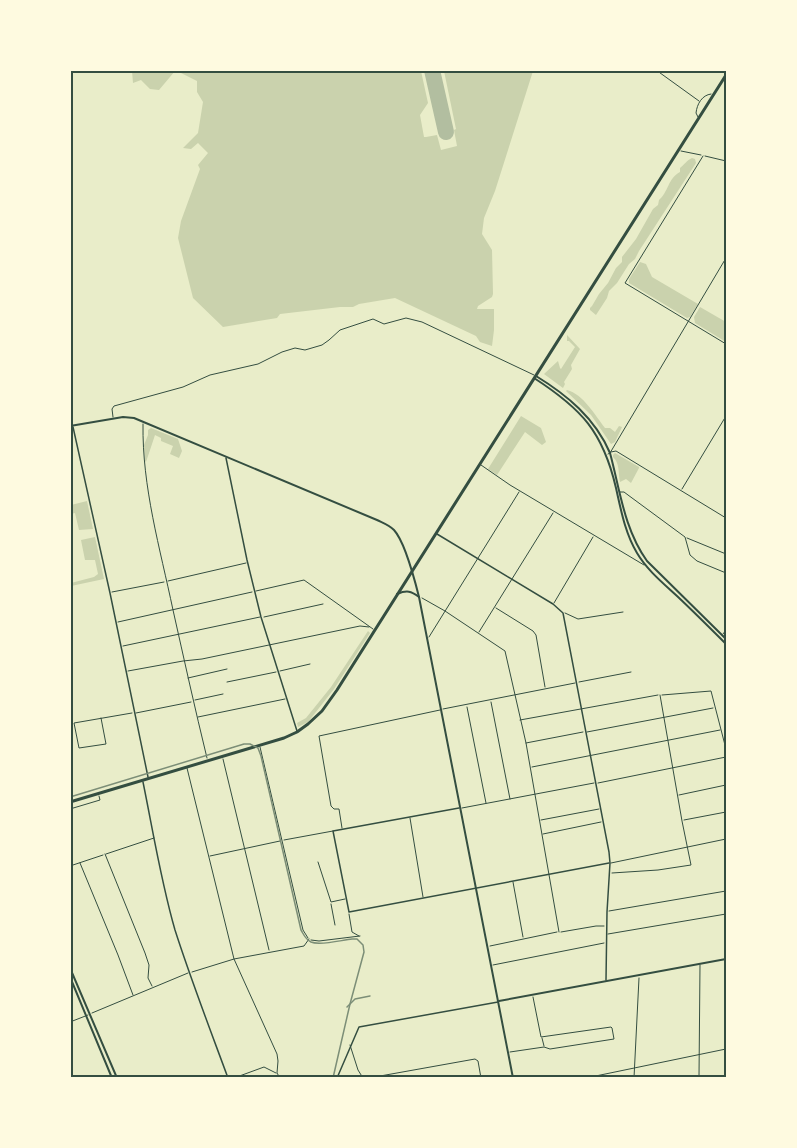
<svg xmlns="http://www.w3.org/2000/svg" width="797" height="1148" font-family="Overpass,sans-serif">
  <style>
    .green { fill: #cad2ad }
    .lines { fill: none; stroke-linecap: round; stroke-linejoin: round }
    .runway { stroke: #b2bea0; stroke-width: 16 }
    .minor { stroke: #344e41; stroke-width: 1 }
    .tertiary { stroke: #344e41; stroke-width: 1.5 }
    .secondary { stroke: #344e41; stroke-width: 2 }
    .primary { stroke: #344e41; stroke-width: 2 }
    .trunk { stroke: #344e41; stroke-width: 3 }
    .tram { stroke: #7c8e77; stroke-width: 1.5 }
    .neatline { fill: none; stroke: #344e41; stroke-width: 2 }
  </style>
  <rect width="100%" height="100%" fill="#e9edc9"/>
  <!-- green -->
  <g class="green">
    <path d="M132,71V70L175,71L159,90L150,89L141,80L133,83Z"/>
    <path d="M177,71H421L428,103L420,115L424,137H426L437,135L441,150L457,146L454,130L456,129L444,71H533L495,191L484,218L482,234L492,250L493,294L492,297L478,306L477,309H494V330L492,346L480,342L476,336L395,298L359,304L353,307H340L280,314L277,318L223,327L193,298L178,238L181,221L200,169L198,165L208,153L198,143L191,149L183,148L198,133L203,102L197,92V81Z"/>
    <path d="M692,158L695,159L696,163L639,251L635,259L629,264L617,283L609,291L607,298L596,315L590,310V308L592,306L599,294L608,283L616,268L622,262V257L636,239L653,209L658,205L659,200C668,193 668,178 680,172V168C684,165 687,160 692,158Z"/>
    <path d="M640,262L646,264L652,277L698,304L690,317L687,318L629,283V279Z"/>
    <path d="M700,307L726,322V342L695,323L694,317Z"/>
    <path d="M567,335L580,349L571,365L572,369L564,382L565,384L563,388L544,374L558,361L560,368L561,369L575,347L569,341H567Z"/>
    <path d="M567,390C583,394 595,415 605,428H610L615,432L619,426L622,427L615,442L611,444L591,415L566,391Z"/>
    <path d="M521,416L541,428L546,442L542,445L525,432L497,475L488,469Z"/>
    <path d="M151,428L178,439L182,451L179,458L170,454L173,446L161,441V438L155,435L146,462L145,461L144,445L148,435V430Z"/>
    <path d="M615,453L639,467V468L631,483L626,479L620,482C618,473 620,463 613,457V455Z"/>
    <path d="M87,501L93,529L79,530L75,513L71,514V505Z"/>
    <path d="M95,537L104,579L71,586V583L94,577L98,574L95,560H85L81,540Z"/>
    <path d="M368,631L370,633L334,689L308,722L298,727L297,723L306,718L331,687Z"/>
  </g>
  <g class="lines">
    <!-- runway -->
    <path class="runway" d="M432,70L446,132"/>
    <!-- minor -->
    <g class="minor">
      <path d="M656,70L699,101"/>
      <path d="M698,117L696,113C697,104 702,95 711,94"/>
      <path d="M681,151L701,155"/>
      <path d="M703,156L625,283L726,344"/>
      <path d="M705,156L726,161"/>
      <path d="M113,417L112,409L114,406L183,387L210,375L258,364L282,352L295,348L305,350L322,345L329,340L340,330L373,319L384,324L406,318L422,322L534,375"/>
      <path d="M143,424C142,487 160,548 173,610C184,659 195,709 207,758"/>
      <path d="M611,452L616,451L726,518"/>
      <path d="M608,454L610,453L726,258"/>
      <path d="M481,465L510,485L644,565"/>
      <path d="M682,489L726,416"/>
      <path d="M620,492H624L628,495L685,537L690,555L697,561L726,573"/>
      <path d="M687,538L726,554"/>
      <path d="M168,581L246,563"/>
      <path d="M256,591L304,580L373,629"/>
      <path d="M112,592L164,582"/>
      <path d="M422,598L445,611L505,651L526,743L559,932"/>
      <path d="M554,603L593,537"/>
      <path d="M496,608L533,631L536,635L545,687"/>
      <path d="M565,613L578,619L623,612"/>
      <path d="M264,617L323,604"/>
      <path d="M118,622L252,592"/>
      <path d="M479,632L553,513"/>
      <path d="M723,634L726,630"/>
      <path d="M429,637L519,492"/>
      <path d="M123,646L260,617"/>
      <path d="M128,671L183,661L202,659L360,626L369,627"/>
      <path d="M280,671L310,664"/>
      <path d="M188,678L227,669"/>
      <path d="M227,682L276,672"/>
      <path d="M579,682L631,672"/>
      <path d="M662,695L711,691L726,749"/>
      <path d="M195,700L223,694"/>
      <path d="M491,702L510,799"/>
      <path d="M467,707L486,803"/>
      <path d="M443,709L575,683"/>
      <path d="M136,713L191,702"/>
      <path d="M198,717L285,699"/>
      <path d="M101,718L106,744L79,748L74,723L132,713"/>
      <path d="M520,720L658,695"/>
      <path d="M587,732L713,708"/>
      <path d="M526,743L583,732"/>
      <path d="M260,747L303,930L308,938"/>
      <path d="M223,759L269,950"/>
      <path d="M532,767L720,730"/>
      <path d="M187,768L234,959L277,1054L278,1061L277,1073L280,1078"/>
      <path d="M598,783L726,757"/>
      <path d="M679,795L726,785"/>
      <path d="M462,808L594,783"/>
      <path d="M70,809L100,800L99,796"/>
      <path d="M410,818L423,897"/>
      <path d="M541,820L599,809"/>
      <path d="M684,820L726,812"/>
      <path d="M342,828L339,809H334L331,806L319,736L440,710"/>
      <path d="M543,834L601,822"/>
      <path d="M284,840L333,831"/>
      <path d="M105,854L145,953L149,965L148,978L152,986"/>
      <path d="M106,854L154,838"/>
      <path d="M210,856L280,841"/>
      <path d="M318,862L331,902L345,899"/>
      <path d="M80,863L118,955L133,995"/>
      <path d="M611,863L726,839"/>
      <path d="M70,866L103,855"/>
      <path d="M612,873L658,870L691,865L682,821L660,695"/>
      <path d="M513,882L523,937"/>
      <path d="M331,904L335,925"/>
      <path d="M609,911L726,891"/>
      <path d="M349,914L352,932L359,936"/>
      <path d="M561,932L596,926H604"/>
      <path d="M608,934L726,914"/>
      <path d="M311,940L319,941L360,936"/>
      <path d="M490,946L557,932"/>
      <path d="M493,965L604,943"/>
      <path d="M192,972L234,959L304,946L309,939"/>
      <path d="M92,1013L188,973"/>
      <path d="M70,1022L88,1015"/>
      <path d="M542,1038L544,1046"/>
      <path d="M350,1045L358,1070L363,1078"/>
      <path d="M726,1050V961"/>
      <path d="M510,1052L544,1047L550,1049L614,1039L612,1028L611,1027L541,1037L533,997"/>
      <path d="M234,1078L264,1067L276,1073"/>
      <path d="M369,1078L475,1059L478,1061L481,1078"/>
      <path d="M586,1078L726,1049"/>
      <path d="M634,1078L639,978"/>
      <path d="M699,1078L700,965"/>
    </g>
    <!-- tertiary -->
    <g class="tertiary">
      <path d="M73,427L110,593L148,777"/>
      <path d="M226,458L247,560L261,617L297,731"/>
      <path d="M437,534L553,604L563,613L609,852L610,863L607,912L606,980"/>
      <path d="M143,782C153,831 161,882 175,930C191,980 210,1029 228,1078"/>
      <path d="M459,808L333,831L349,912L609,863"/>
      <path d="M337,1078L359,1027L498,1002"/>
    </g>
    <!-- secondary -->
    <g class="secondary">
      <path d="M536,376C567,395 595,418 610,453C620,490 624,529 647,561L726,639"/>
      <path d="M534,378C582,409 603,432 616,488C621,510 625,533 637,553C647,570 663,583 677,596C694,612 710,628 726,644"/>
      <path d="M70,426L123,417L134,418L377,520C383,523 389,525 394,530C405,542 415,581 419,597L513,1078"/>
      <path d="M397,594C407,590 411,591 419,597"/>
      <path d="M499,1001L726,959"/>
    </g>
    <!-- primary -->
    <g class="primary">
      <path d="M70,968L117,1078"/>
      <path d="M70,977L112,1078"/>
    </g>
    <!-- trunk -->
    <path class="trunk" d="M70,802L284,738L297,732L308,724L322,711L337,690L726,75"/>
    <!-- tram -->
    <g class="tram">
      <path d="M70,797L244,744H250L258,748L261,756L301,930C304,935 305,939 311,942C320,946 342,940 352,939H357L363,945L364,952L350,1004L333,1078"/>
      <path d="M347,1007L355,999L370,996"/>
    </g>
  </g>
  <!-- border -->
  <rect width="797" height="1148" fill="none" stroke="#fefae0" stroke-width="144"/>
  <rect x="72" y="72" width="653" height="1004" class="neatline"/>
</svg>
